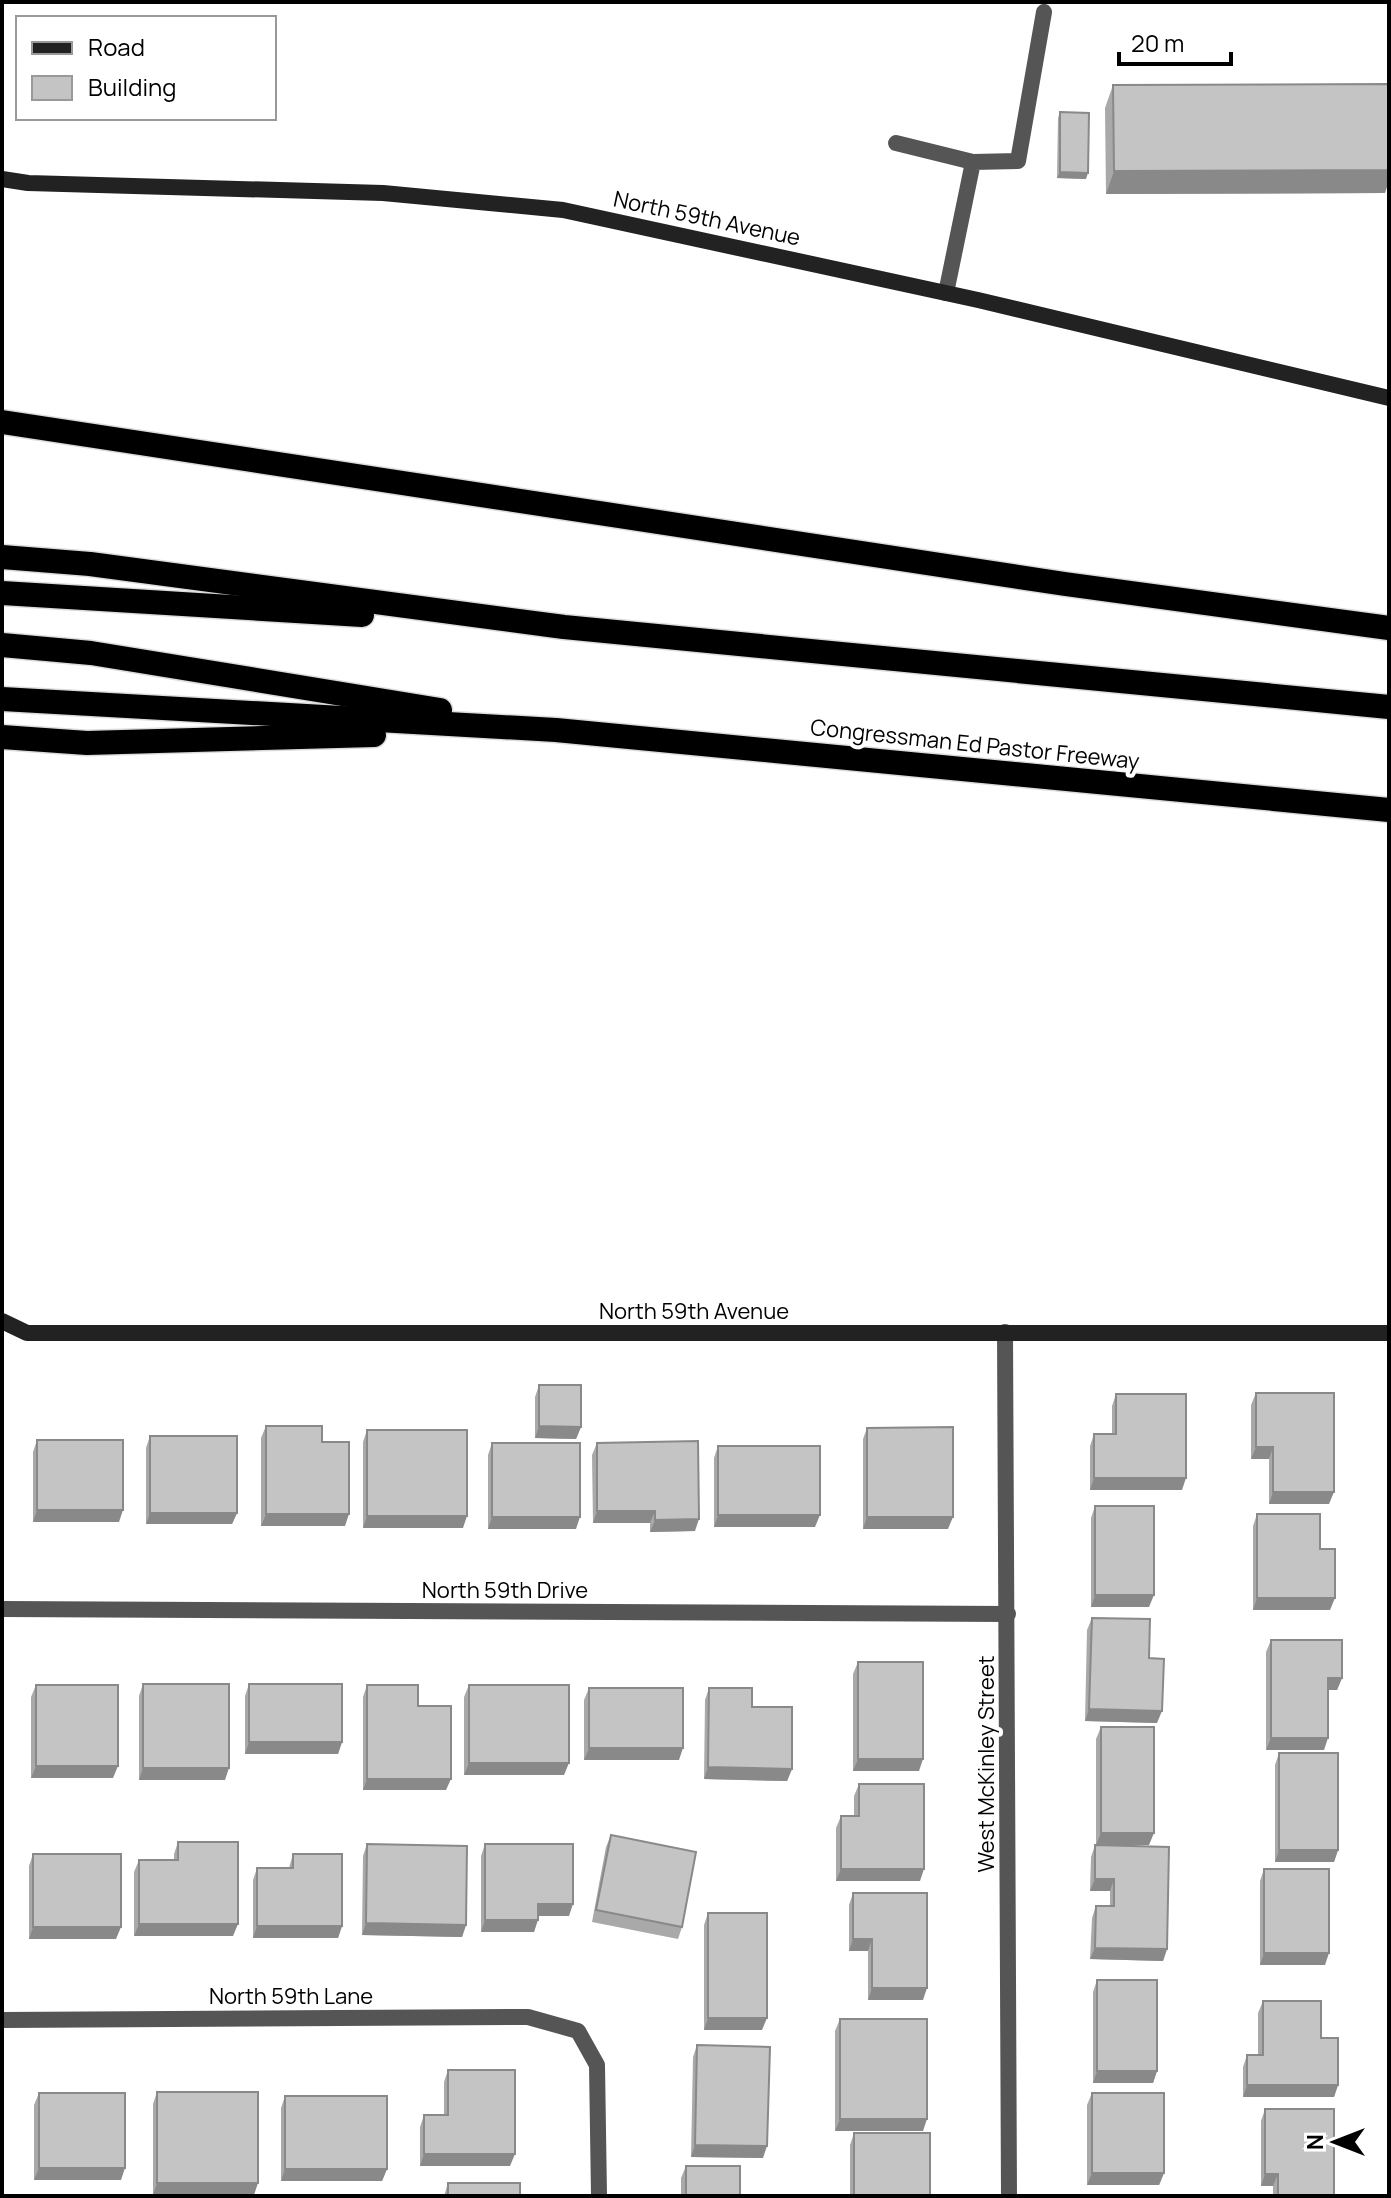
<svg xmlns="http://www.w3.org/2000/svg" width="1391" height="2198" font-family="Manrope,sans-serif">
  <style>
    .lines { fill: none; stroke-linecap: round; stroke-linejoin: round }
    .highway-casing { stroke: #dbdbdb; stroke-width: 27 }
    .lane { stroke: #555; stroke-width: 16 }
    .street { stroke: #555; stroke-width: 16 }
    .secondary { stroke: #222; stroke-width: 16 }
    .highway { stroke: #000; stroke-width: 24 }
    .wall { fill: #a9a9a9 }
    .shaded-wall { fill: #898989 }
    .building { fill: #c4c4c4; stroke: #898989; stroke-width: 2 }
    .labels { text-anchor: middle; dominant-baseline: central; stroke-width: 8; stroke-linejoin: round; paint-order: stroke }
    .street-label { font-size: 22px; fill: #000; stroke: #fff }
  </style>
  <rect width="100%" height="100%" fill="#fff"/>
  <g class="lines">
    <defs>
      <g id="highway">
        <path d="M2,422L1065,584L1389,628"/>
        <path d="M2,557L90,564L564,627L1389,707"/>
        <path d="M2,593L362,615"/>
        <path d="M2,645L91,653L440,710"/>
        <path d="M2,699L556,730L1389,810"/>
        <path d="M2,737L87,743L374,735"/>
      </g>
    </defs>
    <!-- highway casing -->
    <use href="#highway" class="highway-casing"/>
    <!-- lane -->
    <g class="lane">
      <path d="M896,143L973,162"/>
      <path d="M946,293L973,162L1018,161L1044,12"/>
    </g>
    <!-- street -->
    <g class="street">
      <path d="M1005,1332L1009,2196"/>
      <path d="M2,1609L1008,1614"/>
      <path d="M2,2020L528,2017L578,2031L597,2065L599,2196"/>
    </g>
    <!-- secondary -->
    <g class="secondary">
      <path d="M2,179L28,183L383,193L563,210L978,300L1389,398"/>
      <path d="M2,1321L27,1333H1389"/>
    </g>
    <!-- highway -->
    <use href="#highway" class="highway"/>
  </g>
  <!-- wall -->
  <g class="wall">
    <path d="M1113,85L1385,193L1106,194L1105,108Z"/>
    <path d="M1060,112L1086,179L1057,178L1058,118Z"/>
    <path d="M539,1385L581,1427L576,1439L535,1438V1397Z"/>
    <path d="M1256,1393L1329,1504H1269V1459H1251V1405Z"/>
    <path d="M1116,1394L1182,1490H1090V1446L1094,1434H1112V1406Z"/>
    <path d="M266,1426L322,1442L345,1526H261V1438Z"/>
    <path d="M867,1428L948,1529H863V1439Z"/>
    <path d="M367,1430L463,1528H363V1442Z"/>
    <path d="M150,1436L237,1513L232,1524H146V1448Z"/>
    <path d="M37,1440L119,1522H33V1452Z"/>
    <path d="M492,1443L576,1529H488V1455Z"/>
    <path d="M597,1443L695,1531L650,1532V1523H593L592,1455Z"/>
    <path d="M718,1446L815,1527H714V1458Z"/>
    <path d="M1095,1506L1149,1607H1091V1518Z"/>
    <path d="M1257,1514L1320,1549L1330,1610H1253V1526Z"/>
    <path d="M1092,1618L1149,1658L1157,1723L1085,1721L1087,1630Z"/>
    <path d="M1271,1640L1342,1678L1337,1690H1328L1324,1750H1266V1652Z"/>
    <path d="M858,1662L919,1771H853V1674Z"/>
    <path d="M143,1684L225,1780H139V1696Z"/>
    <path d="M249,1684L342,1742L338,1754H245V1696Z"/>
    <path d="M36,1685L113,1778H31V1697Z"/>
    <path d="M367,1685L418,1706L446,1790H363V1697Z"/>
    <path d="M469,1685L564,1775H464V1697Z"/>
    <path d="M589,1688L679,1760H584V1700Z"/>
    <path d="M709,1688L752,1707L792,1769L787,1781L704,1779L705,1700Z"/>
    <path d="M1101,1727L1149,1845H1096V1739Z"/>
    <path d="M1279,1753L1338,1850L1334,1862H1275V1765Z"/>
    <path d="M859,1784L920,1881H836V1828L841,1816H854V1796Z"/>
    <path d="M611,1835L682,1927L678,1939L592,1922L606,1847Z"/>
    <path d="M178,1842L233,1936H134V1872L139,1860H174V1854Z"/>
    <path d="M367,1844L466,1925L462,1937L362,1935L363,1856Z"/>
    <path d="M485,1844L569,1916H538L534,1932H481V1856Z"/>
    <path d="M1095,1845L1167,1949L1163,1961L1090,1959L1092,1918L1096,1906H1110V1891H1090L1091,1857Z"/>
    <path d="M33,1854L116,1939H29V1866Z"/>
    <path d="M293,1854L342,1926L338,1938H253V1880L257,1868H289Z"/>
    <path d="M1264,1869L1325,1965H1260V1881Z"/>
    <path d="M853,1893L923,2000H868V1951H849V1905Z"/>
    <path d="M708,1913L762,2030H704V1925Z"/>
    <path d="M1097,1980L1157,2071L1153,2083H1093V1992Z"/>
    <path d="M1263,2001L1321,2038L1338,2085L1334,2097H1243V2067L1247,2055H1258V2013Z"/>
    <path d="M840,2019L923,2131H835V2031Z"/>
    <path d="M697,2045L763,2158L691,2157L693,2057Z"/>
    <path d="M448,2070L510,2166H420V2127L424,2115H444V2082Z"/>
    <path d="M157,2092L254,2195H153V2104Z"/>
    <path d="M39,2093L121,2180H34V2105Z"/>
    <path d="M1092,2093L1164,2173L1159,2185H1087V2105Z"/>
    <path d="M285,2096L387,2169L382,2181H281V2108Z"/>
    <path d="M1265,2109L1334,2196H1273V2186H1261V2121Z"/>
    <path d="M854,2133L930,2196H850V2145Z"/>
    <path d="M686,2166L740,2196H681V2178Z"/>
    <path d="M448,2183L520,2196H444Z"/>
  </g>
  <!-- shaded-wall -->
  <g class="shaded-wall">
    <path d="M1389,170V181L1385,193L1106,194L1114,171Z"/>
    <path d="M1060,172L1088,173L1086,179L1057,178Z"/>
    <path d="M539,1426L581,1427L576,1439L535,1438Z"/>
    <path d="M1256,1447H1273L1269,1459H1251Z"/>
    <path d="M1094,1478H1186L1182,1490H1090Z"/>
    <path d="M1273,1492H1334L1329,1504H1269Z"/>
    <path d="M37,1510H123L119,1522H33Z"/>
    <path d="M597,1511H655L650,1523H593Z"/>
    <path d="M150,1513H237L232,1524H146Z"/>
    <path d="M266,1514H349L345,1526H261Z"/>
    <path d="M718,1515H820L815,1527H714Z"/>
    <path d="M367,1516H467L463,1528H363Z"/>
    <path d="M492,1517H580L576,1529H488Z"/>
    <path d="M867,1517H953L948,1529H863Z"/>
    <path d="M699,1519L695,1531L650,1532L655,1520Z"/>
    <path d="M1095,1595H1154L1149,1607H1091Z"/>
    <path d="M1257,1598H1335L1330,1610H1253Z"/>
    <path d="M1328,1678H1342L1337,1690H1324Z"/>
    <path d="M1089,1709L1162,1711L1157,1723L1085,1721Z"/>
    <path d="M1271,1738H1328L1324,1750H1266Z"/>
    <path d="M249,1742H342L338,1754H245Z"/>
    <path d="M589,1748H683L679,1760H584Z"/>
    <path d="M858,1759H923L919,1771H853Z"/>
    <path d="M469,1763H569L564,1775H464Z"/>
    <path d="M36,1766H118L113,1778H31Z"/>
    <path d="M708,1767L792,1769L787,1781L704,1779Z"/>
    <path d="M143,1768H229L225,1780H139Z"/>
    <path d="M367,1779H451L446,1790H363Z"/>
    <path d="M1101,1833H1154L1149,1845H1096Z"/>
    <path d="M1279,1850H1338L1334,1862H1275Z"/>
    <path d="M841,1869H924L920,1881H836Z"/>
    <path d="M1095,1879H1114L1110,1891H1090Z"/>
    <path d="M538,1904H573L569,1916H534Z"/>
    <path d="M485,1920H538L534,1932H481Z"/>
    <path d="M366,1923L466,1925L462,1937L362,1935Z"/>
    <path d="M139,1924H238L233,1936H134Z"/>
    <path d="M257,1926H342L338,1938H253Z"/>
    <path d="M33,1927H121L116,1939H29Z"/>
    <path d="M853,1939H872L868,1951H849Z"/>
    <path d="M1095,1948L1167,1949L1163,1961L1090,1959Z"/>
    <path d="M1264,1953H1329L1325,1965H1260Z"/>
    <path d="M872,1988H927L923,2000H868Z"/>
    <path d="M708,2018H767L762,2030H704Z"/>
    <path d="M1097,2071H1157L1153,2083H1093Z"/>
    <path d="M1247,2085H1338L1334,2097H1243Z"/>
    <path d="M840,2119H927L923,2131H835Z"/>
    <path d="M695,2145L767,2146L763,2158L691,2157Z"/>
    <path d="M424,2154H515L510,2166H420Z"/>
    <path d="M39,2168H125L121,2180H34Z"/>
    <path d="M285,2169H387L382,2181H281Z"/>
    <path d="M1092,2173H1164L1159,2185H1087Z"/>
    <path d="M1265,2174H1278L1273,2186H1261Z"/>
    <path d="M157,2183H258L254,2195H153Z"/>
  </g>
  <!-- building -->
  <g class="building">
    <path d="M1389,84V170L1114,171L1113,85Z"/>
    <path d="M1060,112L1089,113L1088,173L1060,172Z"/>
    <path d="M539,1385H581V1427L539,1426Z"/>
    <path d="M1256,1393H1334V1492H1273V1447H1256Z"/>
    <path d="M1116,1394H1186V1478H1094V1434H1116Z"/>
    <path d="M266,1426H322V1442H349V1514H266Z"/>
    <path d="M953,1427V1517H867V1428Z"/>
    <rect x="367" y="1430" width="100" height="86"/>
    <rect x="150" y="1436" width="87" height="77"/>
    <rect x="37" y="1440" width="86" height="70"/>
    <path d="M698,1441L699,1519L655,1520V1511H597V1443Z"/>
    <rect x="492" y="1443" width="88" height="74"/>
    <rect x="718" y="1446" width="102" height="69"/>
    <rect x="1095" y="1506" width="59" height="89"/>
    <path d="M1257,1514H1320V1549H1335V1598H1257Z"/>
    <path d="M1092,1618L1150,1619L1149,1658L1164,1659L1162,1711L1089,1709Z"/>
    <path d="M1271,1640H1342V1678H1328V1738H1271Z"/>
    <rect x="858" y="1662" width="65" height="97"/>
    <rect x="143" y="1684" width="86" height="84"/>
    <rect x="249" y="1684" width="93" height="58"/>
    <rect x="36" y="1685" width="82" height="81"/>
    <path d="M367,1685H418V1706H451V1779H367Z"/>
    <rect x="469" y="1685" width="100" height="78"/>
    <rect x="589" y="1688" width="94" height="60"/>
    <path d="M709,1688H752V1707H792V1769L708,1767Z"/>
    <rect x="1101" y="1727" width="53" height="106"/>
    <rect x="1279" y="1753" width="59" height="97"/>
    <path d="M859,1784H924V1869H841V1816H859Z"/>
    <path d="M611,1835L696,1852L682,1927L596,1910Z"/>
    <path d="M178,1842H238V1924H139V1860H178Z"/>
    <path d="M367,1844L467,1846L466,1925L366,1923Z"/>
    <path d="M485,1844H573V1904H538V1920H485Z"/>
    <path d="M1095,1845L1169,1847L1167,1949L1095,1948L1096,1906H1114V1879H1095Z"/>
    <rect x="33" y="1854" width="88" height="73"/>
    <path d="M293,1854H342V1926H257V1868H293Z"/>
    <rect x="1264" y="1869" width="65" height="84"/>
    <path d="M853,1893H927V1988H872V1939H853Z"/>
    <rect x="708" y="1913" width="59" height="105"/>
    <rect x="1097" y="1980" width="60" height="91"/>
    <path d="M1263,2001H1321V2038H1338V2085H1247V2055H1263Z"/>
    <rect x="840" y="2019" width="87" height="100"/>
    <path d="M697,2045L770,2047L767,2146L695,2145Z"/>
    <path d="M448,2070H515V2154H424V2115H448Z"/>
    <rect x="157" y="2092" width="101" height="91"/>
    <rect x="39" y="2093" width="86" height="75"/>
    <rect x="1092" y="2093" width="72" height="80"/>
    <rect x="285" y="2096" width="102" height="73"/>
    <path d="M1265,2109H1334V2196H1278V2174H1265Z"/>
    <rect x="854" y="2133" width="76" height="63"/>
    <rect x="686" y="2166" width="54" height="30"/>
    <rect x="448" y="2183" width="72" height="13"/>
  </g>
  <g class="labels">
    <!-- street labels -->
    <g class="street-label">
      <text transform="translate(707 218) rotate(12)">North 59th Avenue</text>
      <text transform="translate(975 744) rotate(6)">Congressman Ed Pastor Freeway</text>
      <text x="694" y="1311">North 59th Avenue</text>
      <text x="505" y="1590">North 59th Drive</text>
      <text transform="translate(986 1764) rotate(-90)">West McKinley Street</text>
      <text x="291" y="1996">North 59th Lane</text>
    </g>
  </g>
  <!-- border -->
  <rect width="1391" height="2198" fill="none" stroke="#000000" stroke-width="8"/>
  <!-- legend -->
  <rect x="16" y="16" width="260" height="104" fill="#ffffff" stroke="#999999" stroke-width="2"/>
  <rect x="32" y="42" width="40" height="12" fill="#222222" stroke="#999999" stroke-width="2"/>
  <text x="88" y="56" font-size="24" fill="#000000">Road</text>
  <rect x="32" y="76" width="40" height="24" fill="#c4c4c4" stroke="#999999" stroke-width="2"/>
  <text x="88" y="96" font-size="24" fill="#000000">Building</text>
  <!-- north arrow -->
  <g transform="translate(1335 2142) rotate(270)" stroke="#ffffff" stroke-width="6" paint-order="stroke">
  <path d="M0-6L14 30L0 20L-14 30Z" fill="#000000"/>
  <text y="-12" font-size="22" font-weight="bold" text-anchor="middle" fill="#000000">N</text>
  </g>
  <!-- scale -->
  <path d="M1119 52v12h112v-12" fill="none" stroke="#000000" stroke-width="4"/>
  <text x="1131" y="52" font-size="24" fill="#000000" stroke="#ffffff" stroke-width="6" paint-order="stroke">20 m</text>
</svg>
